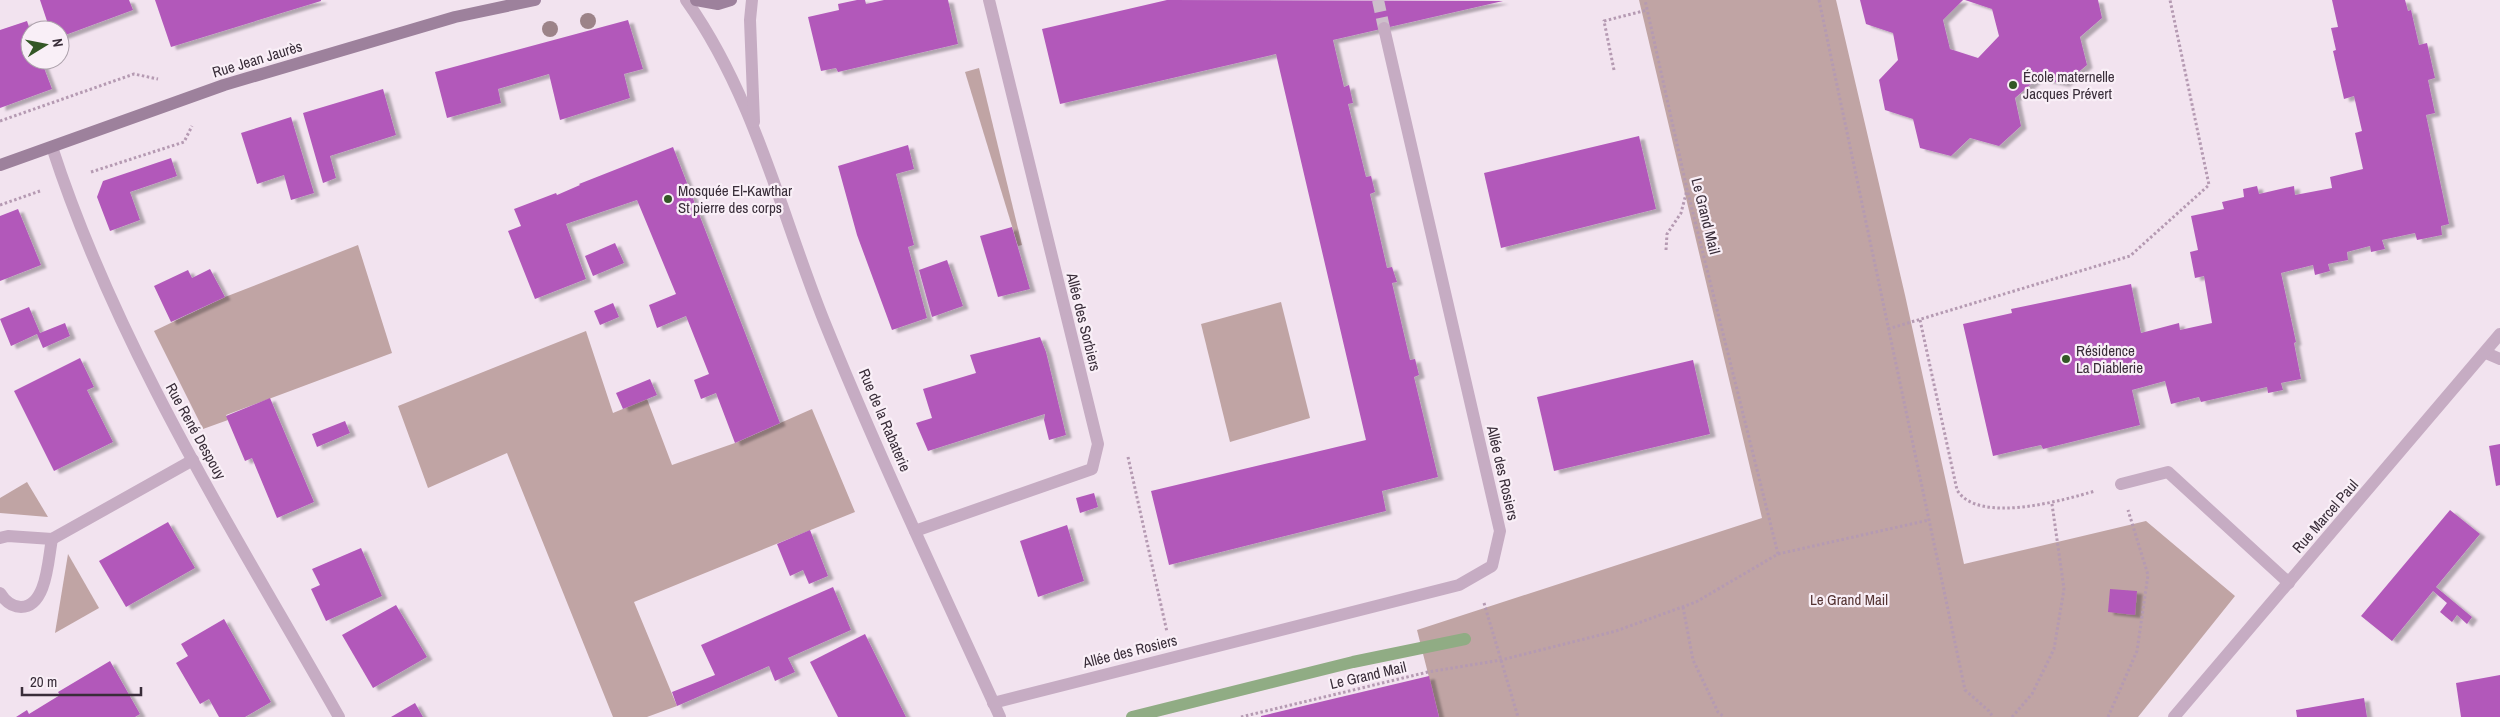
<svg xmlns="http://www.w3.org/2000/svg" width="2500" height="717" font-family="'Archivo Narrow',sans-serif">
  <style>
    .green { fill: #c0a4a4 }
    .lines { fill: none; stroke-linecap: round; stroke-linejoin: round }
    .stream { stroke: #90ac84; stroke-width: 12 }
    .building { fill: #b259ba; filter: url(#shadow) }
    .minor-tunnel { stroke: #cdbfcb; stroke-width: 12; stroke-dasharray: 12 6; stroke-linecap: butt }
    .path { stroke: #b59ab2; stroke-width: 3; stroke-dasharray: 2.5 2.5; stroke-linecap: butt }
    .service { stroke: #c6acc3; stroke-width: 12 }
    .minor { stroke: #c6acc3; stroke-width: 12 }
    .secondary { stroke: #9d819c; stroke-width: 12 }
    .tree { fill: #9c8388 }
    .poi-dot { fill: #335726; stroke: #f9eff7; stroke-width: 2 }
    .labels { text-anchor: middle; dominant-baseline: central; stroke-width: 4.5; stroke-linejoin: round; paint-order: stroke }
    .street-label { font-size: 15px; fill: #392d39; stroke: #f9eff7 }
    .poi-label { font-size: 15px; fill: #392d39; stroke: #f9eff7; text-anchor: start }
    .park-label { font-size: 15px; fill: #553433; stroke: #f9eff7 }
  </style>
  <defs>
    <filter id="shadow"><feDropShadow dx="5.5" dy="3" stdDeviation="1" flood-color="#0004"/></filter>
  </defs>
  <rect width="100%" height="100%" fill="#f2e3ef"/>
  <!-- green -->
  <g class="green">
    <path d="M1639,0H1836L1905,295L1964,564L2146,521L2235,596L2138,717H1439L1417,630L1762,518Z"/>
    <path d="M979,68L1022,245L1018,246L965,72Z"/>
    <path d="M358,245L392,353L226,415L228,420L203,429L154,331L225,297Z"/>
    <path d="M1281,302L1310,418L1230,442L1201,324Z"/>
    <path d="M586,331L613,413L647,399L672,465L735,443L812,409L855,512L634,602L677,706L647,717H613L507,453L428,488L398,406Z"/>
    <path d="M27,482L48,517L0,513V498Z"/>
    <path d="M68,554L99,608L55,633Z"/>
  </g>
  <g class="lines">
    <!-- stream -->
    <path class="stream" d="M1132,717L1353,662L1465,639"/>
  </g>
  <!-- building -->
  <g class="building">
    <path d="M40,0H129L133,10L60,37V30H50Z"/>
    <path d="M155,0H321V1L171,47Z"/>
    <path d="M857,0H865L866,4L884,0H948L958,44L838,72L836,68L821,71L808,17L839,10L838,4Z"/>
    <path d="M1167,0L1503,1L1333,40L1344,87L1349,85L1353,103L1348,104L1366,177L1371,176L1375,192L1370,194L1387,268L1392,267L1397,282L1392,283L1410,360L1415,359L1419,375L1414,377L1438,477L1382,491L1386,511L1169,565L1151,491L1366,440L1276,54L1060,104L1042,29Z"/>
    <path d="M1860,0H1963L1943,20L1950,49L1978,58L1999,36L1992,9L1965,0H2098L2102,18L2080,37L2087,65L2064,84L2038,78L2015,98L2021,126L1999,146L1970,138L1951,156L1920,148L1913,119L1885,110L1879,80L1898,60L1893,33L1866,24Z"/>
    <path d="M2332,0H2405L2408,11L2411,10L2419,45L2427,43L2435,78L2428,80L2435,113L2426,115L2449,224L2441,226L2442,235L2417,240L2415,233L2382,240L2385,249L2371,252L2370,246L2347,252L2348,260L2328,264L2330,271L2315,275L2313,265L2281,273L2296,342L2294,343L2301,379L2281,383L2283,390L2268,393L2267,387L2201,402L2199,397L2171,404L2165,381L2132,390L2140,425L2043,449L2041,445L1993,456L1963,324L2012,313L2011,309L2131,284L2141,333L2179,323L2180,330L2212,323L2204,276L2195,278L2190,252L2198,250L2191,216L2224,209L2222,202L2244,197L2243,189L2257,186L2259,194L2294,186L2295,195L2332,188L2330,177L2363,169L2355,133L2362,131L2354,96L2344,99L2333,51L2336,50L2331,28L2338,27Z"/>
    <path d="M628,20L643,69L624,74L630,98L560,120L549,74L498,89L501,103L447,118L435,72Z"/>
    <path d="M27,21L30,30V60H41L52,89L0,108V30Z"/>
    <path d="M383,89L396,135L330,156L336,178L323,183L303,113Z"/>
    <path d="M291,117L314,193L291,200L284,175L257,184L241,133Z"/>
    <path d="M1639,136L1656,209L1501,248L1484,173Z"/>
    <path d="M908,145L914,169L896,174L914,245L908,247L927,318L892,330L857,235L838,166Z"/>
    <path d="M673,147L780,423L735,443L716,393L701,399L694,380L709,374L686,316L657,328L649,305L676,294L637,200L566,224L586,279L535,299L508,231L521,226L514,209L556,193L557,195L580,185L579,184Z"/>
    <path d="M171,158L177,176L130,192L140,220L110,231L97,197L103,181Z"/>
    <path d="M18,209L41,265L0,281V216Z"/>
    <path d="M1012,227L1030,289L998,297L980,236Z"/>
    <path d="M615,243L624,263L593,276L585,256Z"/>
    <path d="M947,260L963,306L932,317L919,270Z"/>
    <path d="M210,269L225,297L171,322L154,286L188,270L192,278Z"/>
    <path d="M613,303L619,317L600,325L594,311Z"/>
    <path d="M29,307L40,333L65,323L70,336L43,348L37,334L11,346L0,319Z"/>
    <path d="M1040,337L1046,352L1066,435L1049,440L1044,420L1045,414L928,451L916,423L932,418L923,389L976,373L970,355Z"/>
    <path d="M80,358L94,387L87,390L113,442L54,471L14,391Z"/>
    <path d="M1693,360L1710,434L1554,471L1537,397Z"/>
    <path d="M650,379L657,395L623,409L616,393Z"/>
    <path d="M270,398L314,502L277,518L252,458L245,461L226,416Z"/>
    <path d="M345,421L350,433L317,447L312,434Z"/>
    <path d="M2500,444V485L2496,486L2489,446Z"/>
    <path d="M1094,493L1098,507L1080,513L1076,498Z"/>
    <path d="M2450,510L2480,534L2436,587L2472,617L2467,624L2457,615L2452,622L2440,612L2447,603L2433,591L2392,641L2361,616Z"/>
    <path d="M168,522L195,568L126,607L99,561Z"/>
    <path d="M1067,525L1084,581L1038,597L1020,541Z"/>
    <path d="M810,530L828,576L809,584L803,570L790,576L777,544Z"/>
    <path d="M361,548L382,596L326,621L311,589L320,585L312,569Z"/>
    <path d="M833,587L851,630L788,658L795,672L775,681L769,666L677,706L672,692L715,675L701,645Z"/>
    <path d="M2110,589L2137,591L2135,615L2108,612Z"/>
    <path d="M396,605L427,657L373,688L342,635Z"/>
    <path d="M224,619L271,702L245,717H219L209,699L200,704L176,663L188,656L181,644Z"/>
    <path d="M865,634L906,717H838L810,662Z"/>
    <path d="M110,661L140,714L135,717H16L27,710L29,714L60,695L58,692Z"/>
    <path d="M2500,675V717H2461L2456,683Z"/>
    <path d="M1429,676L1439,717H1261V716Z"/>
    <path d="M2364,698L2367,717H2297L2296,710Z"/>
    <path d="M415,703L423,717H391Z"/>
  </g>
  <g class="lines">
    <!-- minor-tunnel -->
    <path class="minor-tunnel" d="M1378,0L1384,28"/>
    <!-- path -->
    <g class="path">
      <path d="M1819,0L1965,690L1989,711L1993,717"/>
      <path d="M1614,70L1604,21L1647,10"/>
      <path d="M0,121L134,74L158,79"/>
      <path d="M91,172L184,142L192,126"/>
      <path d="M0,205L40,191"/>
      <path d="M1666,250L1667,234L1681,213L1687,190"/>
      <path d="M1920,320L1957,490C1978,525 2064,500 2095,491"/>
      <path d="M1888,329L2130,256L2209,185L2170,0"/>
      <path d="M1128,457L1167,632"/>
      <path d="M1778,554L1929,520"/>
      <path d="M1484,603L1518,717"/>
      <path d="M1683,607L1693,660L1718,712L1724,717"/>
      <path d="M1241,717L1428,672L1501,660L1616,631L1696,602L1778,554L1687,189L1645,0"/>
      <path d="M2012,717L2032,694L2054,649L2064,589L2052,504"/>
      <path d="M2108,717L2137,651L2148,575L2128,510"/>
    </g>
    <!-- service -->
    <path class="service" d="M2121,484L2168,472L2289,583"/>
    <!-- minor -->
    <g class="minor">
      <path d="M686,0C754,95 781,214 824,321C878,455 940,585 1000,717"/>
      <path d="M752,0L750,20L754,122"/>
      <path d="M52,147C118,350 234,532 339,717"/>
      <path d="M2486,353L2500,359"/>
      <path d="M915,531L1092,469L1098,444L989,0"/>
      <path d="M0,538L8,536L52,539L193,460"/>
      <path d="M0,593C5,601 11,607 21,607C47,607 48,559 52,539"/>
      <path d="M993,703L1459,585L1492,566L1500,531L1384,28"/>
      <path d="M2174,717L2500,334"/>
    </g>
    <!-- secondary -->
    <g class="secondary">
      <path d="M696,0L718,4L731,0"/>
      <path d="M0,165L224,85L455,17L535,0"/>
    </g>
  </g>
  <!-- trees -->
  <g class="tree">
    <circle cx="588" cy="21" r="8"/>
    <circle cx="550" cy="29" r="8"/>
  </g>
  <!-- markers -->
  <g class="poi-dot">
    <circle cx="2013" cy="85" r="5"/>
    <circle cx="668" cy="199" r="5"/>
    <circle cx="2066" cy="359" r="5"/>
  </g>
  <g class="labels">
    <!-- street labels -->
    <g class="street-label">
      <text transform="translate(257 59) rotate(-17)">Rue Jean Jaurès</text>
      <text transform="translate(1706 216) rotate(76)">Le Grand Mail</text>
      <text transform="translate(1084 322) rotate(76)">Allée des Sorbiers</text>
      <text transform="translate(885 420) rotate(67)">Rue de la Rabaterie</text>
      <text transform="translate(196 431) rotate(61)">Rue René Despouy</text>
      <text transform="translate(1503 473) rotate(77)">Allée des Rosiers</text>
      <text transform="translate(2325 516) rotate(-49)">Rue Marcel Paul</text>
      <text transform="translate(1130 651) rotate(-14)">Allée des Rosiers</text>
      <text transform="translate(1368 675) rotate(-13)">Le Grand Mail</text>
    </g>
    <!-- poi labels -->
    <g class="poi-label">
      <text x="2023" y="76">École maternelle<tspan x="2023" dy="17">Jacques Prévert</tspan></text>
      <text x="678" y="190">Mosquée El-Kawthar<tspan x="678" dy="17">St pierre des corps</tspan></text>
      <text x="2076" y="350">Résidence<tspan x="2076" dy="17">La Diablerie</tspan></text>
    </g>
    <!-- park labels -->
    <g class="park-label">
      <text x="1849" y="599">Le Grand Mail</text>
    </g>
  </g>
  <!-- north arrow -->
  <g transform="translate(45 45) rotate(80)"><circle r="24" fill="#f9eff7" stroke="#aca1ab"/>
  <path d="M0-4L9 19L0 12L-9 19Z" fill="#335726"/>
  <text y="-8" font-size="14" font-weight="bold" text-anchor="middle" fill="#392d39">N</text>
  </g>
  <!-- scale -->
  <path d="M22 687v8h119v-8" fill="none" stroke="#392d39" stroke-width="2.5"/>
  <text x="30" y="687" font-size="15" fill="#392d39" stroke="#f9eff7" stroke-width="4" paint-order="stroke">20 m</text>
</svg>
